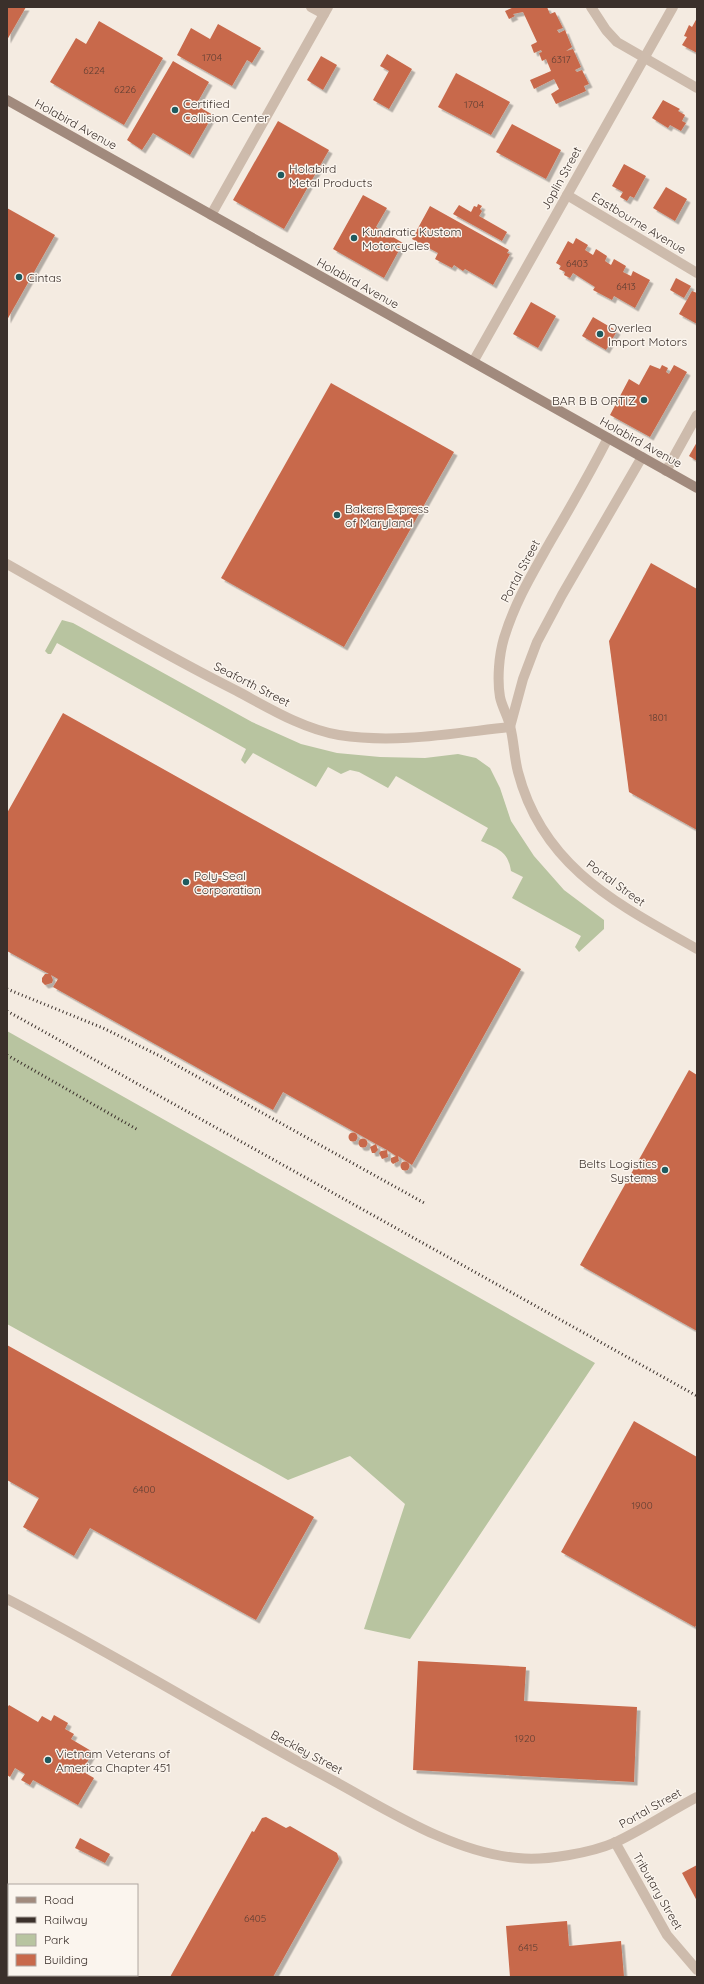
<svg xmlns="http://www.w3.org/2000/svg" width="704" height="1984" font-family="Quicksand,sans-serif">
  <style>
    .green { fill: #b8c4a0 }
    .building { fill: #c8694b; filter: url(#shadow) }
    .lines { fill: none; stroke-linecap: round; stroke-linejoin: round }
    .minor { stroke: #cdbbac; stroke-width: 10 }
    .secondary { stroke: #a18a7d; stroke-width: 10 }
    .rail { stroke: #3b302b; stroke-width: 3; stroke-dasharray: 1 3; stroke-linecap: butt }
    .poi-dot { fill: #1f5a5e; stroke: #fbf5ee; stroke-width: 1.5 }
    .labels { text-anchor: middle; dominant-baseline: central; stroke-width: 3; stroke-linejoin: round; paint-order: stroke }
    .number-label { font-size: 10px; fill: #5e3e33 }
    .poi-label { font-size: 12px; fill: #3b302b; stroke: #fbf5ee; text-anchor: start }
    .street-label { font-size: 12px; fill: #3b302b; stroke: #fbf5ee }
  </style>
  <defs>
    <filter id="shadow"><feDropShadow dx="3.5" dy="3.5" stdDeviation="0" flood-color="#0004"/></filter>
  </defs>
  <rect width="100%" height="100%" fill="#f4ebe1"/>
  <!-- green -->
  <g class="green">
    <path d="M62,620L73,623L252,722L301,744L337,753L380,757L425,758L458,754L476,758L490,768L500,788L511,821L534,856L564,890L604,920V929L579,952L575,947L581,936L512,898L523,877L511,871C508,851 498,849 481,841L488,828L396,776L388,788L359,772L350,770L341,774L328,767L316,787L253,753L245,764L241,760L246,749L57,643L51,654H48L45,651Z"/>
    <path d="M7,1031L595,1363L410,1639L364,1629L405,1504L350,1456L288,1480L7,1324Z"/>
  </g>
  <!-- building -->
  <g class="building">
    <path d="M7,7H26L7,40Z"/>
    <path d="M514,7H547L550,14L555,12L563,28L557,30L559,33L565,30L572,47L566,51L573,49L581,67L575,70L577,72L582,70L589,84L584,86L586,91L556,104L551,94L559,89L554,79L534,89L530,80L551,71L546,59L542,61L539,53L542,52L541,50L534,53L531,45L537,42L523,12L513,14L515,16L509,19L505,11Z"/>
    <path d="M697,18V53L682,45L687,37L684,36L689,25L692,27Z"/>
    <path d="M99,21L163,58L124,125L50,82L76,38L86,44Z"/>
    <path d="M218,24L261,48L252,63L247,60L232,86L177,55L191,28L210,39Z"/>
    <path d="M387,54L412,69L389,109L373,100L389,71L380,66Z"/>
    <path d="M321,56L337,65L323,90L307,80Z"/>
    <path d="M173,61L209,82L196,105L213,115L190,155L153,133L142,150L127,140Z"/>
    <path d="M456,73L510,102L491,135L438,107Z"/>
    <path d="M663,100L680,109L678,111L685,115L682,121L686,123L681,131L670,125L668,128L652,118Z"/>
    <path d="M278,121L329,150L284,229L233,200Z"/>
    <path d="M512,124L561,150L546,179L496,152Z"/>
    <path d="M624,164L646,176L634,198L630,196L627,201L620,197L623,192L612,186Z"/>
    <path d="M666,187L687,199L675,221L653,208Z"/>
    <path d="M363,195L387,208L376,227L403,243L384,278L333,249Z"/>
    <path d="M478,204L482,206L480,209L482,211L479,216L507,232L502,241L453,214L459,205L471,212L474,206L477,207Z"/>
    <path d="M430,206L509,250L507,253L510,254L493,285L465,269L463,271L454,265L452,268L435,259L438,253L412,239Z"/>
    <path d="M7,208L55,235L7,320Z"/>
    <path d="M576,238L588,245L585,250L593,255L596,249L607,256L605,261L611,265L614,259L626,266L623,272L631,276L633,271L650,280L635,308L614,296L612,300L593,290L595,287L573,273L570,278L564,275L565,272L559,269L561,266L556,263L568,241L573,244Z"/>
    <path d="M676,278L691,286L684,298L670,290Z"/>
    <path d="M692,291L697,293V324L679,314Z"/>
    <path d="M531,302L556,316L538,348L513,334Z"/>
    <path d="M593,317L617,331L606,350L582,336Z"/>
    <path d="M650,365L660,369L662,365L668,368L666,372L669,374L674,365L687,372L650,437L610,415L629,379L639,385Z"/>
    <path d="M331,383L454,452L344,647L221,578Z"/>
    <path d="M697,442V461L689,456Z"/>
    <path d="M651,563L697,589V830L629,792L609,641Z"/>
    <path d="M63,713L521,969L412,1165L398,1156L399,1161L393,1164L391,1162V1158L396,1156L387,1150L388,1157L382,1159L379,1153L381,1151L387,1150L376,1144L378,1150L375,1153H372L370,1147L376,1144L283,1092L273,1110L53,987L58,979L51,975L53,980L52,983L45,985L42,982V978L45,974H49L7,951V813Z"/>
    <path d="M689,1070L697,1075V1331L580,1265Z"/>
    <circle cx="353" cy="1137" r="4.5"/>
    <circle cx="363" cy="1143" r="4.5"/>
    <circle cx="405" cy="1166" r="4.5"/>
    <path d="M7,1345L314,1517L256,1620L90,1528L74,1556L23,1527L39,1498L7,1480Z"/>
    <path d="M634,1421L697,1457V1624L695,1627L561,1552Z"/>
    <path d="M418,1661L526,1667L524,1701L637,1707L634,1782L413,1770Z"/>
    <path d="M9,1705L38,1722L42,1716L51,1721L54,1715L68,1723L65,1729L74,1734L71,1739L93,1752L82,1771L94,1778L78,1805L33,1780L30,1785L21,1780L25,1774L15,1768L10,1777L7,1775V1708Z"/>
    <path d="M266,1817L286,1828L290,1826L337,1853L339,1859L273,1977H170L252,1831L254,1832L262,1818Z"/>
    <path d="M80,1838L110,1854L105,1863L75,1848Z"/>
    <path d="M697,1865V1901L682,1873Z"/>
    <path d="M567,1921L569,1946L621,1941L624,1977H510L506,1926Z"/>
  </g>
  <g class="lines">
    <!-- minor -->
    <g class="minor">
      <path d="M311,7L324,14"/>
      <path d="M591,7L606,30L617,42L697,88"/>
      <path d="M567,195L697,273"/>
      <path d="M211,215L328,7"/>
      <path d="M473,362L673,7"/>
      <path d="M608,438C590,473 570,508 550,542C532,574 515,602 504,638C499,655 497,679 500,697C502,707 508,716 510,726C514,741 514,757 518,772C543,868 618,904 697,949"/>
      <path d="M666,471L697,415"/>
      <path d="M7,564C83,607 159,652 237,691C269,708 303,729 339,735C396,744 454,733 510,727"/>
      <path d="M510,727L523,679L537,642L562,595L642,457"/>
      <path d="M7,1599C118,1656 224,1722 334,1781C389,1811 454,1853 518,1858C545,1861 591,1853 616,1842C644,1829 670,1811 697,1797"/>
      <path d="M615,1842L667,1935L697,1970"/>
    </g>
    <!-- secondary -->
    <path class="secondary" d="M7,100L697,488"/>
    <!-- rail -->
    <g class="rail">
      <path d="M7,989L103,1028L160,1056L426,1204"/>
      <path d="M7,1011L697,1396"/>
      <path d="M7,1055L138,1130"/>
    </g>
  </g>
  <!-- markers -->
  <g class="poi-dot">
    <circle cx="175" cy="110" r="4"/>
    <circle cx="281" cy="175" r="4"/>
    <circle cx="354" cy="238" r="4"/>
    <circle cx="19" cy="277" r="4"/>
    <circle cx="600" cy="334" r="4"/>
    <circle cx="644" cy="400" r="4"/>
    <circle cx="337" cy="515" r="4"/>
    <circle cx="186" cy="882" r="4"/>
    <circle cx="665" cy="1170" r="4"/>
    <circle cx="48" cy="1760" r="4"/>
  </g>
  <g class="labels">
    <!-- number labels -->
    <g class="number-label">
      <text x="212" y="57">1704</text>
      <text x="561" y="59">6317</text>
      <text x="94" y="70">6224</text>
      <text x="125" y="89">6226</text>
      <text x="474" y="104">1704</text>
      <text x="577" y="263">6403</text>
      <text x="626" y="286">6413</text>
      <text x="658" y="717">1801</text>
      <text x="144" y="1489">6400</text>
      <text x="642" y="1505">1900</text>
      <text x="525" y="1738">1920</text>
      <text x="255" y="1918">6405</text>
      <text x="528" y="1947">6415</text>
    </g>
    <!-- poi labels -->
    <g class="poi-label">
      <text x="183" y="103">Certified<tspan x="183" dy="14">Collision Center</tspan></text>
      <text x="289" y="168">Holabird<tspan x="289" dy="14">Metal Products</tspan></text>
      <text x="362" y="231">Kundratic Kustom<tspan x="362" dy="14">Motorcycles</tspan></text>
      <text x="27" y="277">Cintas</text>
      <text x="608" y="327">Overlea<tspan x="608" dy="14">Import Motors</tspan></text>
      <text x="636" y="400" text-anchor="end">BAR B B ORTIZ</text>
      <text x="345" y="508">Bakers Express<tspan x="345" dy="14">of Maryland</tspan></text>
      <text x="194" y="875">Poly-Seal<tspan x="194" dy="14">Corporation</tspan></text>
      <text x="657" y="1163" text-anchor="end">Belts Logistics<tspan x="657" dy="14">Systems</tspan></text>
      <text x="56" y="1753">Vietnam Veterans of<tspan x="56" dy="14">America Chapter 451</tspan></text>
    </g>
    <!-- street labels -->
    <g class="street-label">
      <text transform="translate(76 124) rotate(29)">Holabird Avenue</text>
      <text transform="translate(561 178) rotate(-61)">Joplin Street</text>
      <text transform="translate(639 223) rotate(31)">Eastbourne Avenue</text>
      <text transform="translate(358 283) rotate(29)">Holabird Avenue</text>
      <text transform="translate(641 442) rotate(29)">Holabird Avenue</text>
      <text transform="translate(520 571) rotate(-62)">Portal Street</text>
      <text transform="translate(252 684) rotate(27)">Seaforth Street</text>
      <text transform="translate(616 883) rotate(36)">Portal Street</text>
      <text transform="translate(307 1752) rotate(28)">Beckley Street</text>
      <text transform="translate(650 1808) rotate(-29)">Portal Street</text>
      <text transform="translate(658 1891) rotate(60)">Tributary Street</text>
    </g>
  </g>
  <!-- border -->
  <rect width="704" height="1984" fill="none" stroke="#3b302b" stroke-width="16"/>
  <!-- legend -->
  <rect x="8" y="1884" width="130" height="92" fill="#fbf5ee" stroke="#aea6a0"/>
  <rect x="16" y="1897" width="20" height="6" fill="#a18a7d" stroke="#aea6a0"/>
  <text x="44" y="1904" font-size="12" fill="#3b302b">Road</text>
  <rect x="16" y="1917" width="20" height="6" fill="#3b302b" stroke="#aea6a0"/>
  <text x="44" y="1924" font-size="12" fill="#3b302b">Railway</text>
  <rect x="16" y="1934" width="20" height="12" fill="#b8c4a0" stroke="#aea6a0"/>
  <text x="44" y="1944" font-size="12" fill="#3b302b">Park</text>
  <rect x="16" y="1954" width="20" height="12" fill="#c8694b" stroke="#aea6a0"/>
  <text x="44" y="1964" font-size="12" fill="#3b302b">Building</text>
</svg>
